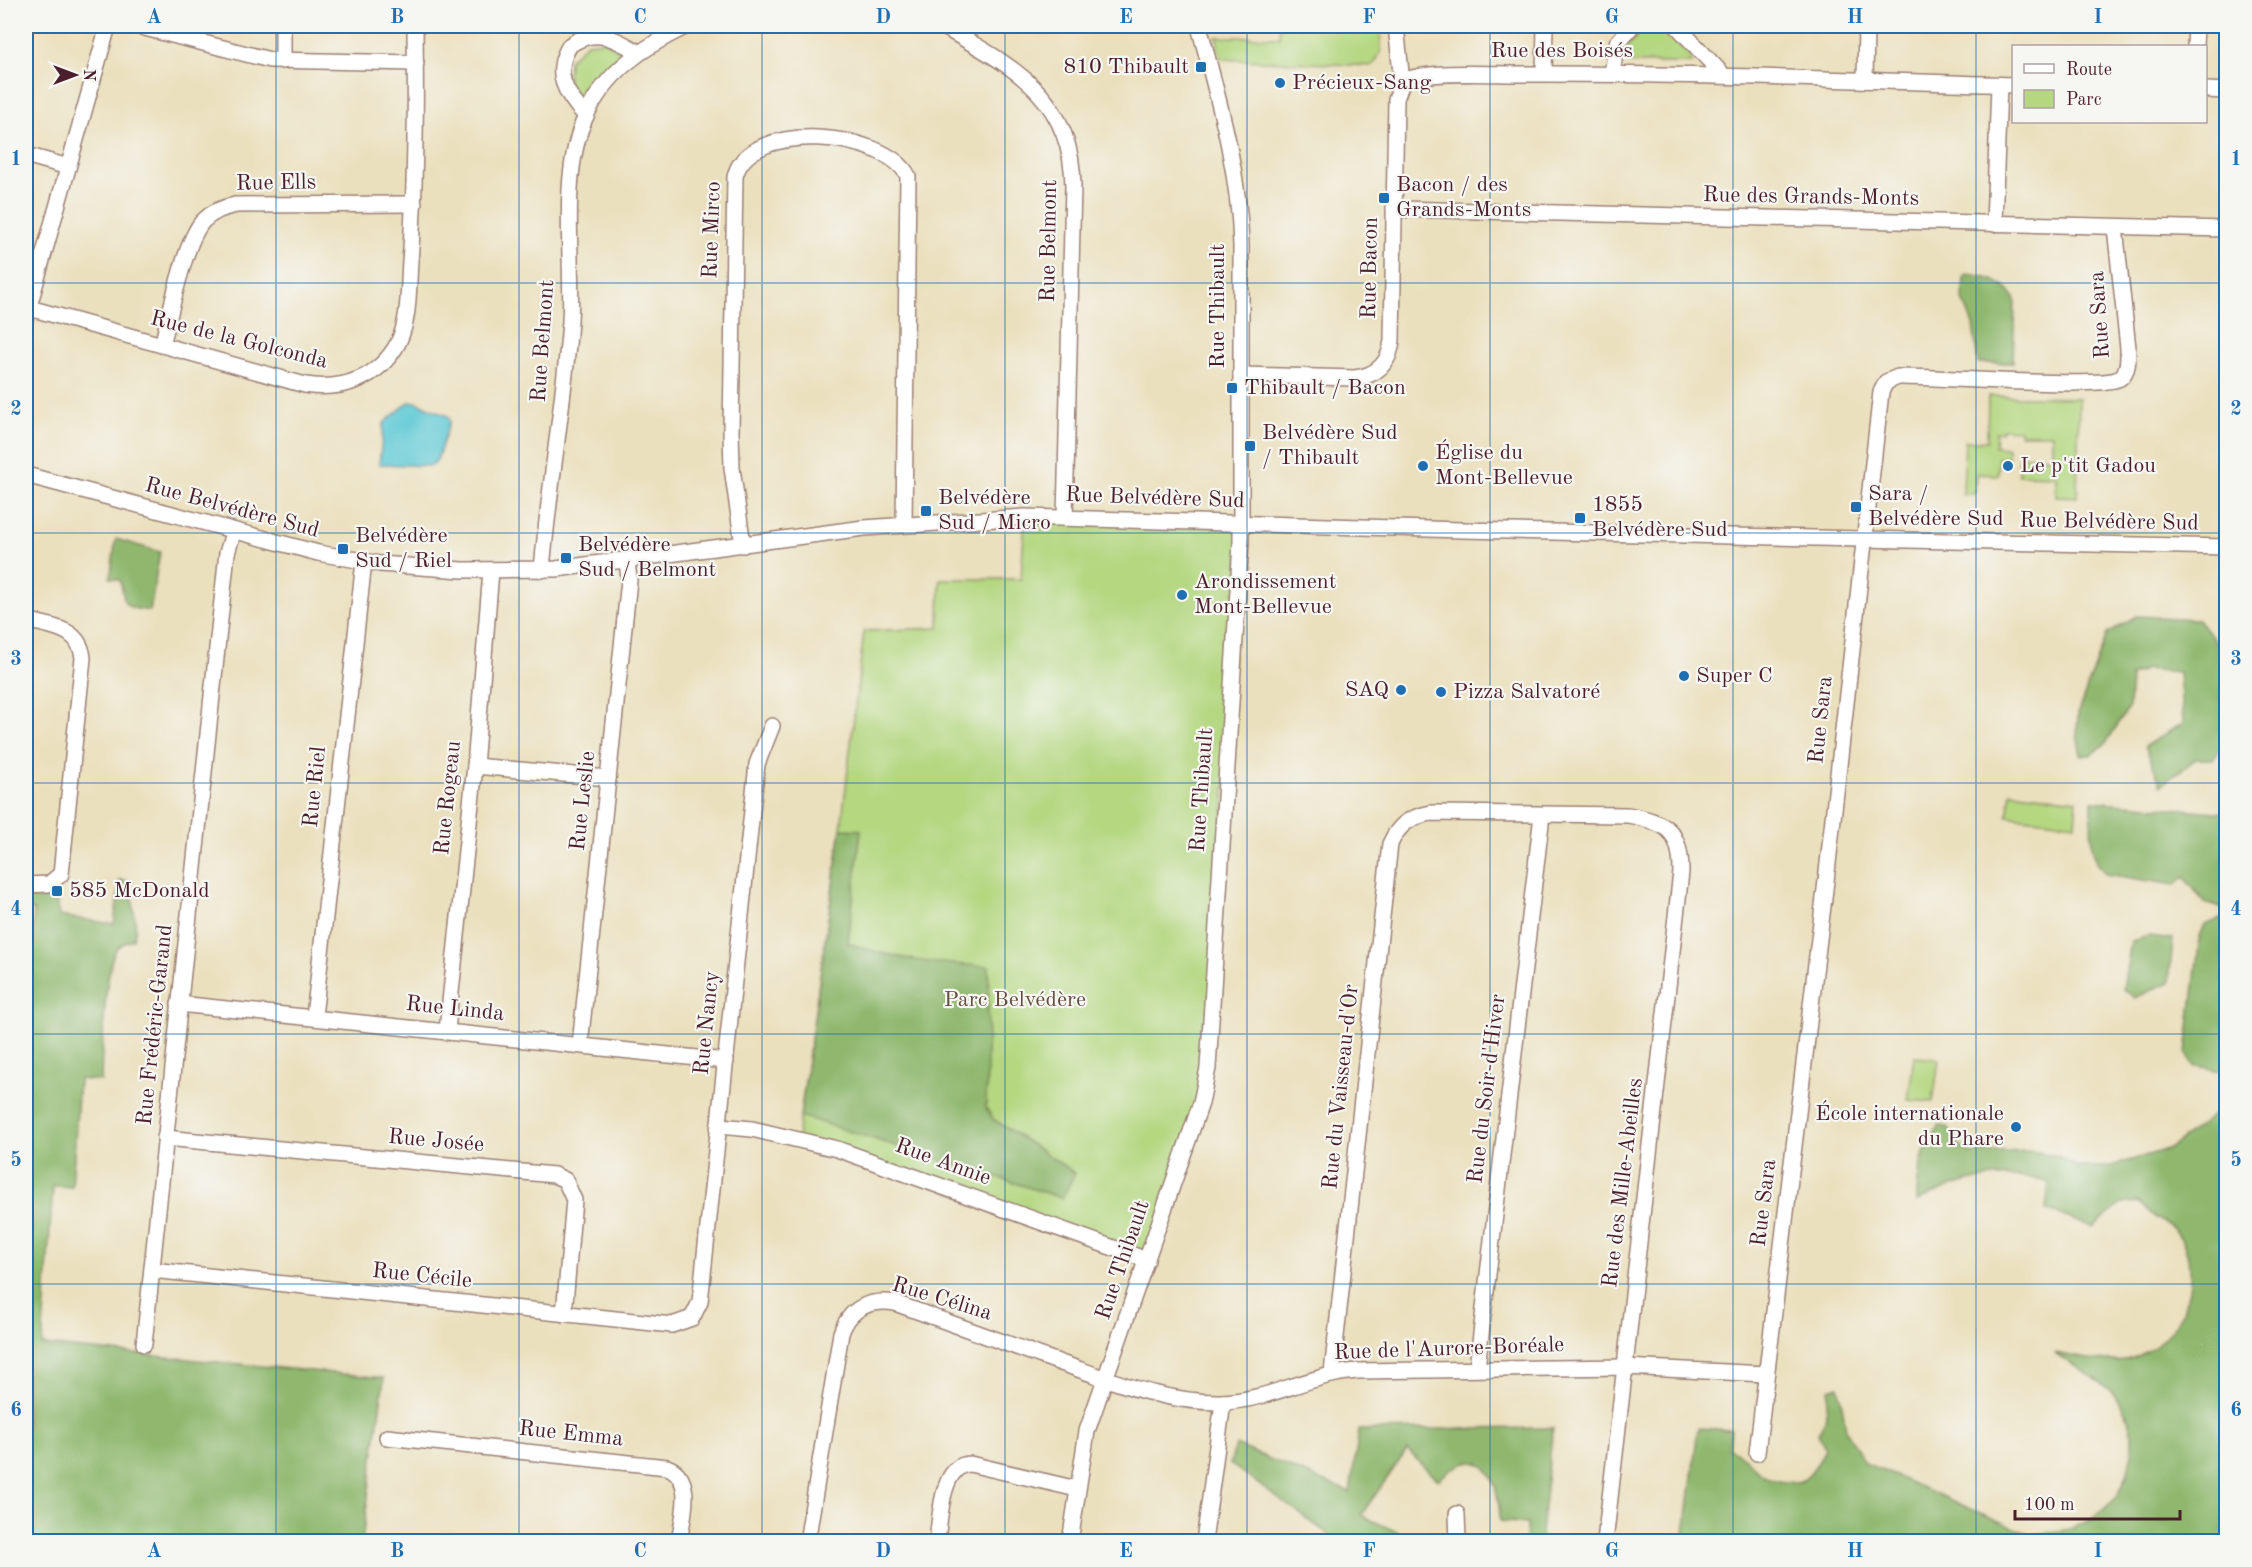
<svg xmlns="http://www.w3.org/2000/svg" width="2252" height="1567" font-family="'Old Standard TT',serif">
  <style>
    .green { fill: #b4d780; stroke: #7f7b56; stroke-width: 1.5 }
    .forest { fill: #8fb86e; stroke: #6c6c4c; stroke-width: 1.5 }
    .water { fill: #5cc8d4; stroke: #537480; stroke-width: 1.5 }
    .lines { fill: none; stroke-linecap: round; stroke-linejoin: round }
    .minor-casing { stroke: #9a8074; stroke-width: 18 }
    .minor { stroke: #fff; stroke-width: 15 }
    .grid { fill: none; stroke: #1f6fb2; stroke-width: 1.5; stroke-opacity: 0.55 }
    .poi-dot { fill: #1f6fb2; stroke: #f6f6f2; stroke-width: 2 }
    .labels { text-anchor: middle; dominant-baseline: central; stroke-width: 4.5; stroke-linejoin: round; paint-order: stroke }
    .street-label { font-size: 22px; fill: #4a1f2b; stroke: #f6f6f2 }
    .poi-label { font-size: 22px; fill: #4a1f2b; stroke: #f6f6f2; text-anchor: start }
    .park-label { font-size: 22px; fill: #644d40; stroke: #f6f6f2 }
    .neatline { fill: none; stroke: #1f6fb2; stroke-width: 2 }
    .grid-label { font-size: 20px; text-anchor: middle; font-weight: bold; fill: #1f6fb2 }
  </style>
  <rect width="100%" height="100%" fill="#f6f6f2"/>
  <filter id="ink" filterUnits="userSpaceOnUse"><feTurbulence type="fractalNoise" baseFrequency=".0167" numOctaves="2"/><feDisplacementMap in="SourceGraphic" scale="12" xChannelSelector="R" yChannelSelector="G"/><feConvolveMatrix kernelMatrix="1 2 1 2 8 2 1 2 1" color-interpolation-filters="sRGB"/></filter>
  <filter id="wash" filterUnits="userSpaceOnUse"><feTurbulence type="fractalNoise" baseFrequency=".008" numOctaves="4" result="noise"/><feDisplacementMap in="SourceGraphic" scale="24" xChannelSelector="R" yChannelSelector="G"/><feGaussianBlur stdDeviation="1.35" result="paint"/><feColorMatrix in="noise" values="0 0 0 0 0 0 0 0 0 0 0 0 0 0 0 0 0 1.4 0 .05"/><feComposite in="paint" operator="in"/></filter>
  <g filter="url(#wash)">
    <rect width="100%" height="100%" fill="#ebe0be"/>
    <!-- green -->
    <g class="green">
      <path d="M1280,26H1381V52L1373,66L1221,59L1216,37H1279Z"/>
      <path d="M1646,26H1662L1692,59V63H1632L1624,55L1625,49Z"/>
      <path d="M604,41L626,53L602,76L583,104L568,85L569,60L587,43Z"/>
      <path d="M1988,396L2079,398L2077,497L2056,496V476L2018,475L2019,456L2052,457V434H2020V430L2002,429V432H1996L1995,447L2008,448V458H1998V475L1976,474L1975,494H1963L1965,441H1987Z"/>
      <path d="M1025,517L1241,523L1208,1068L1147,1260L797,1139L841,829L864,631L939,628L940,579H1021Z"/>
      <path d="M2011,792L2077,800L2075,824L2007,816Z"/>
      <path d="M1914,1057L1939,1059L1933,1102L1908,1100Z"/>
    </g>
    <!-- forest -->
    <g class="forest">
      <path d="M1967,274C1986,276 2006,282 2015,300L2013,363H1978L1973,325L1963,299L1964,277Z"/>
      <path d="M116,539L160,552L150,611L132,608L125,603L120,580L110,578Z"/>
      <path d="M2136,616L2198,619L2226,655V743L2213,759H2196L2161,785L2145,746L2183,723L2179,672L2145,669L2131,676L2129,707L2106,743L2091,755H2081L2077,735L2078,712L2107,634Z"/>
      <path d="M2092,801L2226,813V910L2205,903L2184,877L2175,885L2106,874C2086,856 2092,826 2092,801Z"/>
      <path d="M841,829L861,830L848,943C895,960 939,964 989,966L986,1108L993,1119L1075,1173L1062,1198L800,1116Z"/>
      <path d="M120,880L128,881L131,886L136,929L133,939C129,941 121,944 117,948C104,963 102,1056 101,1081L79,1079L72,1187L53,1186L42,1345L384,1378L362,1541H26V955H30L34,910L26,909V895L50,898L57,903L59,916L114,924Z"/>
      <path d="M2220,919H2226V1072L2193,1065L2186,1052L2200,936L2205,925Z"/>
      <path d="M2149,936L2173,939L2169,982L2135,998L2123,989L2131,941Z"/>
      <path d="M2226,1105V1541H1684L1698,1428L1731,1430L1729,1449C1744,1455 1748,1461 1758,1471C1767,1480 1792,1486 1803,1480C1813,1474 1820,1459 1825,1449L1818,1433L1825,1421L1829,1389L1839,1386L1846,1430L1865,1463L2031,1535L2070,1529L2093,1519L2118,1496L2127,1475L2132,1454V1435L2127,1415L2111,1390L2055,1353C2080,1357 2114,1367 2138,1356C2182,1337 2205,1279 2180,1237C2170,1221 2162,1224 2152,1215C2147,1210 2144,1206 2138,1202L2122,1204L2093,1227L2046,1210L2049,1183C2039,1178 2028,1178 2017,1177C1979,1175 1950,1184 1917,1202C1917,1171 1921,1151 1939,1125L1948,1128L1957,1143L1970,1153L2032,1151L2058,1156L2078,1167H2108L2171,1148Z"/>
      <path d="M1553,1428L1540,1541H1526L1527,1524L1500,1521C1498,1476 1485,1439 1438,1480L1407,1450L1361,1515L1399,1533L1400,1542L1338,1541L1230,1464L1236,1445L1350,1492L1359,1430Z"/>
    </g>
    <!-- water -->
    <path class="water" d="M409,402H416L448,416L450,421L437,460L431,466L379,464L384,423Z"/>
  </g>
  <g filter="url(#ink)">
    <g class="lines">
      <defs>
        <g id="minor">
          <path d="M137,26L270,60L416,63"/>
          <path d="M283,26V61"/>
          <path d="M942,26C1011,66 1072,95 1073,186L1065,518"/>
          <path d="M1677,26L1723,75"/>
          <path d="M2195,46L2196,26"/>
          <path d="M1544,73L1545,26"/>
          <path d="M1612,73L1617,43L1632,26"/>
          <path d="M1865,80L1866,26"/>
          <path d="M1402,82C1420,70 1490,74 1514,74C1681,73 1847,80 2014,85"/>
          <path d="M2206,90L2226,91"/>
          <path d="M586,116C566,95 552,73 570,45C595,27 614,38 638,52"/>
          <path d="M26,155L68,167"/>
          <path d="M1394,209L2226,229"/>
          <path d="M1994,224L1999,85"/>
          <path d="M26,307L305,385C343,391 379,378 398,343C410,319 408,288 410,262C416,183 416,105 415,26"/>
          <path d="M26,317L108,26"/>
          <path d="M162,345C170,316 184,242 203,221C212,212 224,207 236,205L414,204"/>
          <path d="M1241,375L1354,378C1377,376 1390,363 1392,340L1396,99L1402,82L1396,26"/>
          <path d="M26,475L318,553L380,564L462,570L556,569L864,528L1025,517L1461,530L2226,547"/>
          <path d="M743,545L732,468L731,431L735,177C747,119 885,131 908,176L904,524"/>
          <path d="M542,570C549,486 564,404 570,321C574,257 559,177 585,118C605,72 643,47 687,26"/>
          <path d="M26,620C51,627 80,627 83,658L61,874L49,884L26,885"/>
          <path d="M475,766L608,778"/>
          <path d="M179,1004L726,1061"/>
          <path d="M314,1017L364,561"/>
          <path d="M447,1030L475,766L491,571"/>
          <path d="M580,1045L629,580L627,561"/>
          <path d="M719,1126L752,1129L837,1149L1147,1260"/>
          <path d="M165,1138L554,1175L565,1180L574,1200L564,1314"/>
          <path d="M152,1270L672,1325L692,1318L700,1302L757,764L772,726"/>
          <path d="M144,1344L227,553L233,533"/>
          <path d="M1477,1368L1542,815"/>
          <path d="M1332,1373L1390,844C1399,824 1410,817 1431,813L1628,815C1666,822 1681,830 1681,872L1605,1542"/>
          <path d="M387,1437L667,1467C696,1478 682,1519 679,1542"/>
          <path d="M1757,1453L1826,881L1881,392L1886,382L1898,377C1931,376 2104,390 2120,378C2129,371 2128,359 2128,348L2115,227"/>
          <path d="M1457,1514L1458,1542"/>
          <path d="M807,1542L841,1333C850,1308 869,1299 895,1303C949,1323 1004,1342 1058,1362C1111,1380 1164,1403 1221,1402C1269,1401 1310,1374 1358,1371L1625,1367L1766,1374"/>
          <path d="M937,1542C940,1519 941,1464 970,1464L1077,1489"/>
          <path d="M1070,1542L1087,1431L1201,1103L1208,1068L1241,543V245C1239,169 1218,98 1199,26"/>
          <path d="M1204,1542L1223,1402"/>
        </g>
      </defs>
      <!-- minor casing -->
      <use href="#minor" class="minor-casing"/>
      <!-- minor -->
      <use href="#minor" class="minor"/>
    </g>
  </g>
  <!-- grid -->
  <path class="grid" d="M276,26V1542M519,26V1542M762,26V1542M1005,26V1542M1247,26V1542M1490,26V1542M1733,26V1542M1976,26V1542M26,283H2226M26,533H2226M26,783H2226M26,1034H2226M26,1284H2226"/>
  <!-- markers -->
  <g class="poi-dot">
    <rect x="1195" y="61" width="12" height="12" rx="3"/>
    <circle cx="1280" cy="83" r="6"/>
    <rect x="1378" y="192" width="12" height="12" rx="3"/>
    <rect x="1226" y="382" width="12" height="12" rx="3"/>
    <rect x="1244" y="440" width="12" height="12" rx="3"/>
    <circle cx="1423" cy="466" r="6"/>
    <circle cx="2008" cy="466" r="6"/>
    <rect x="1850" y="501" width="12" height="12" rx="3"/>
    <rect x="920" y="505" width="12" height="12" rx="3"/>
    <rect x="1574" y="512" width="12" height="12" rx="3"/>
    <rect x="337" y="543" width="12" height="12" rx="3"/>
    <rect x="560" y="552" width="12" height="12" rx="3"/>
    <circle cx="1182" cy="595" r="6"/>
    <circle cx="1684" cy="676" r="6"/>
    <circle cx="1401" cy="690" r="6"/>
    <circle cx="1441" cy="692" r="6"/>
    <rect x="51" y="885" width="12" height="12" rx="3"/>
    <circle cx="2016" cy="1127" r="6"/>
  </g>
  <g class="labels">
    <!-- street labels -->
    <g class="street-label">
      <text x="1562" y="51">Rue des Boisés</text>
      <text transform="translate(276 183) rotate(-1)">Rue Ells</text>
      <text transform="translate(1811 197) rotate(1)">Rue des Grands-Monts</text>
      <text transform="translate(712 230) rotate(-88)">Rue Mirco</text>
      <text transform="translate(1049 241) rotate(-89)">Rue Belmont</text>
      <text transform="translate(1370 268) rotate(-89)">Rue Bacon</text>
      <text transform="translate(1218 306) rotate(-90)">Rue Thibault</text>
      <text transform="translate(2100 315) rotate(-94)">Rue Sara</text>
      <text transform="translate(239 340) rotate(14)">Rue de la Golconda</text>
      <text transform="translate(543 341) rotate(-86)">Rue Belmont</text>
      <text transform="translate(1155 498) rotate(2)">Rue Belvédère Sud</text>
      <text transform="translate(232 508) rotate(15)">Rue Belvédère Sud</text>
      <text transform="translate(2109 522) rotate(1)">Rue Belvédère Sud</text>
      <text transform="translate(1821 720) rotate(-84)">Rue Sara</text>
      <text transform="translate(315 787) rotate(-84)">Rue Riel</text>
      <text transform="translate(1202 790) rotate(-86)">Rue Thibault</text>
      <text transform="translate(448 798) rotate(-84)">Rue Rogeau</text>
      <text transform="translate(583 801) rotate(-84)">Rue Leslie</text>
      <text transform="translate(455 1009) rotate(6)">Rue Linda</text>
      <text transform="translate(707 1023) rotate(-84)">Rue Nancy</text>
      <text transform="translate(155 1025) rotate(-84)">Rue Frédéric-Garand</text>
      <text transform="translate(1341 1087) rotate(-84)">Rue du Vaisseau-d'Or</text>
      <text transform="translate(1487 1089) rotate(-83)">Rue du Soir-d'Hiver</text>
      <text transform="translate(436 1141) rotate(5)">Rue Josée</text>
      <text transform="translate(943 1162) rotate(20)">Rue Annie</text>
      <text transform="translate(1623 1183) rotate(-83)">Rue des Mille-Abeilles</text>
      <text transform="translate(1764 1203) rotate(-83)">Rue Sara</text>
      <text transform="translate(1123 1260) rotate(-71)">Rue Thibault</text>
      <text transform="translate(422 1276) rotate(6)">Rue Cécile</text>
      <text transform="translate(942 1299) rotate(17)">Rue Célina</text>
      <text transform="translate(1449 1349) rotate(-2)">Rue de l'Aurore-Boréale</text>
      <text transform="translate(571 1434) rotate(6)">Rue Emma</text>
    </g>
    <!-- poi labels -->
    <g class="poi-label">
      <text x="1189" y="67" text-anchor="end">810 Thibault</text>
      <text x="1292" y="83">Précieux-Sang</text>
      <text x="1396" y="185">Bacon / des<tspan x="1396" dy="25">Grands-Monts</tspan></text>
      <text x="1244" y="388">Thibault / Bacon</text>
      <text x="1262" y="433">Belvédère Sud<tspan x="1262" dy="25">/ Thibault</tspan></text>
      <text x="1435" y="453">Église du<tspan x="1435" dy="25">Mont-Bellevue</tspan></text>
      <text x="2020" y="466">Le p'tit Gadou</text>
      <text x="1868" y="494">Sara /<tspan x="1868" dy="25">Belvédère Sud</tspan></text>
      <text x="938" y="498">Belvédère<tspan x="938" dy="25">Sud / Micro</tspan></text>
      <text x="1592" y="505">1855<tspan x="1592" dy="25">Belvédère Sud</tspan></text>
      <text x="355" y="536">Belvédère<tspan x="355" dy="25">Sud / Riel</tspan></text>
      <text x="578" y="545">Belvédère<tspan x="578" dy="25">Sud / Belmont</tspan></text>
      <text x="1194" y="582">Arondissement<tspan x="1194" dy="25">Mont-Bellevue</tspan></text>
      <text x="1696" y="676">Super C</text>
      <text x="1389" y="690" text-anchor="end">SAQ</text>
      <text x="1453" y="692">Pizza Salvatoré</text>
      <text x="69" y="891">585 McDonald</text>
      <text x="2004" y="1114" text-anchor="end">École internationale<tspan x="2004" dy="25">du Phare</tspan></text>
    </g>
    <!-- park labels -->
    <g class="park-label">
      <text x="1015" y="1000">Parc Belvédère</text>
    </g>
  </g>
  <!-- margin -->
  <rect width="2252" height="1567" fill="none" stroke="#f6f6f2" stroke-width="66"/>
  <!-- legend -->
  <rect x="2012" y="45" width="195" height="78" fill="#f6f6f2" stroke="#b1a0a2" stroke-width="1.5"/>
  <rect x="2024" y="64" width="30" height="9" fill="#ffffff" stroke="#b1a0a2" stroke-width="1.5"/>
  <text x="2066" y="75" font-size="18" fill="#4a1f2b">Route</text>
  <rect x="2024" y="90" width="30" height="18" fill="#b4d780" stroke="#b1a0a2" stroke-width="1.5"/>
  <text x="2066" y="105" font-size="18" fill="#4a1f2b">Parc</text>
  <!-- north arrow -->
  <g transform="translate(75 75) rotate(90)" stroke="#f6f6f2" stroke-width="4.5" paint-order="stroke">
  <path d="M0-4.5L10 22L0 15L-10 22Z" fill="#4a1f2b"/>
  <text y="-9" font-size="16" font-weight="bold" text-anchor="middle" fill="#4a1f2b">N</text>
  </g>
  <!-- scale -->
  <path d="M2015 1510v9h165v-9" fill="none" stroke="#4a1f2b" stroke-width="3"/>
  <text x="2024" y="1510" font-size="18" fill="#4a1f2b" stroke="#f6f6f2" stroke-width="4.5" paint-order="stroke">100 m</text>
  <rect x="33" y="33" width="2186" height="1501" class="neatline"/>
  <g class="grid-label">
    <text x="154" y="23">A</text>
    <text x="397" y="23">B</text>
    <text x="640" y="23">C</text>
    <text x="883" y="23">D</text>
    <text x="1126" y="23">E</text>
    <text x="1369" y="23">F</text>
    <text x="1612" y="23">G</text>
    <text x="1855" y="23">H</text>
    <text x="2098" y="23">I</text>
    <text x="16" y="165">1</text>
    <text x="2236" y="165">1</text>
    <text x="16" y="415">2</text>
    <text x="2236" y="415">2</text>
    <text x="16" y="665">3</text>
    <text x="2236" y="665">3</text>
    <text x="16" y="915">4</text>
    <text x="2236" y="915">4</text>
    <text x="16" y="1166">5</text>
    <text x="2236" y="1166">5</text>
    <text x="16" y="1416">6</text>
    <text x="2236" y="1416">6</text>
    <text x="154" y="1557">A</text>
    <text x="397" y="1557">B</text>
    <text x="640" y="1557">C</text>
    <text x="883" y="1557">D</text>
    <text x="1126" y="1557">E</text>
    <text x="1369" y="1557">F</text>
    <text x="1612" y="1557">G</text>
    <text x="1855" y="1557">H</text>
    <text x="2098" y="1557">I</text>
  </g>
</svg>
